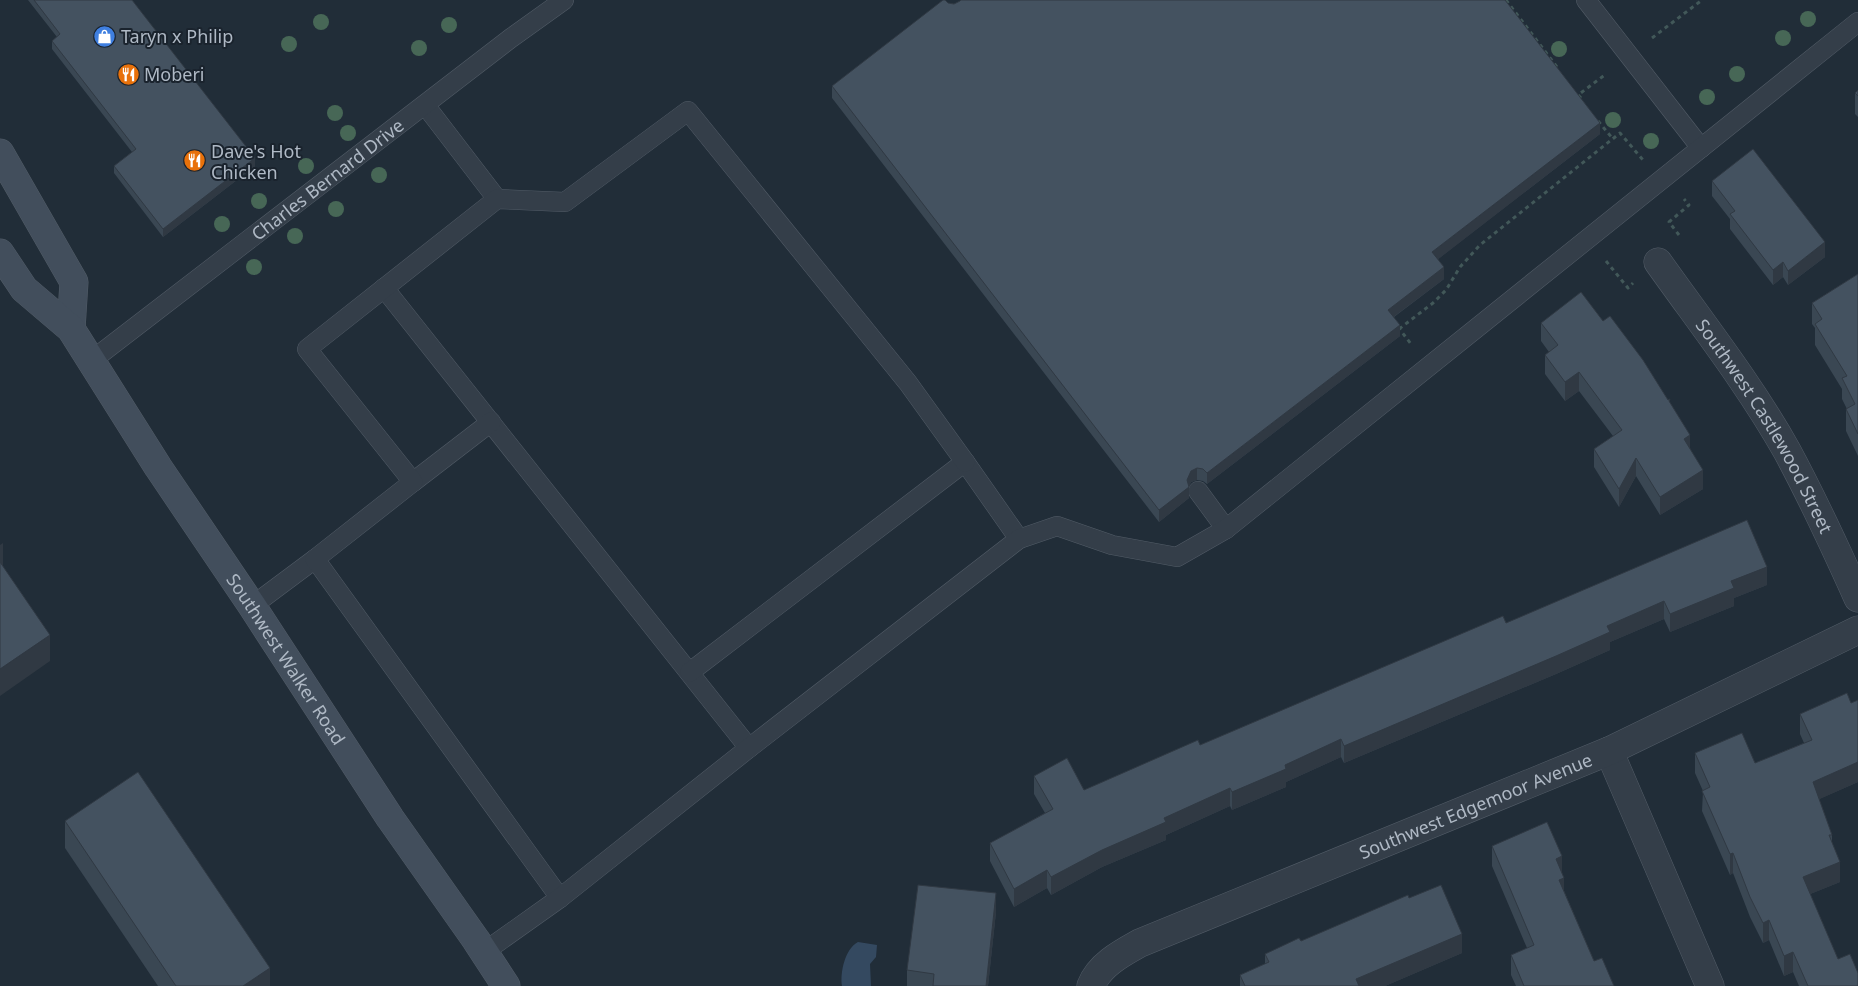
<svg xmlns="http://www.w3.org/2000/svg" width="1858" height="986" font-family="'Noto Sans',sans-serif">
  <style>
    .water { fill: #344960 }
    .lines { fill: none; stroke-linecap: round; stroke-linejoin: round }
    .service-casing { stroke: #525c67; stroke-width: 20 }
    .minor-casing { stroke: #525c67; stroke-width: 29 }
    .secondary-casing { stroke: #525c67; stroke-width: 29 }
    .path { stroke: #425859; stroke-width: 3; stroke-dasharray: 4 4; stroke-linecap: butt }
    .service { stroke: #343e49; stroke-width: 19 }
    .minor { stroke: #343e49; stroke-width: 28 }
    .secondary { stroke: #424e5c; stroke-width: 28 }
    .tree { fill: #476756 }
    .wall { fill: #3a4753 }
    .shaded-wall { fill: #303943 }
    .building { fill: #445260; stroke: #303943 }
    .labels { text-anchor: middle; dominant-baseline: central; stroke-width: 4; stroke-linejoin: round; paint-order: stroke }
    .poi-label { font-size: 18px; fill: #afb9c5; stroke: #1a232d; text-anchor: start }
    .street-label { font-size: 18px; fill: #afb9c5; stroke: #1a232d }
  </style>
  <rect width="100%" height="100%" fill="#212d38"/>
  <!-- water -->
  <path class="water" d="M858,942L877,945L876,957L870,964L871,986H842C840,972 845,949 858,942Z"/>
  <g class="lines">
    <defs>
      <g id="service">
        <path d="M1586,0L1701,148"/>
        <path d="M425,105L497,199"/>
        <path d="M384,288L749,748"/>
        <path id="s1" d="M91,361L511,38L564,0"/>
        <path d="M413,482L491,422"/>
        <path d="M1198,491L1226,529"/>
        <path d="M252,606L315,559"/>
        <path d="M690,672L965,462L1019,539"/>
        <path d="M560,898L315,559L413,482L307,349L497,199L565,202L688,111L908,383L965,462"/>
        <path d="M484,952L560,898L749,748L1019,539L1057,526L1112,545L1177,557L1226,529L1858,22"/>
      </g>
      <g id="minor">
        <path id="s2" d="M1658,262C1702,324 1750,385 1787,451C1813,499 1836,549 1858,598"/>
        <path d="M1609,751L1710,986"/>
        <path id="s3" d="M1091,986C1099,965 1122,953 1140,943L1609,751L1858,630"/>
      </g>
      <g id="secondary">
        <path d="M0,153L74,282L71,329"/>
        <path id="s4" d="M0,253L24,289L71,329L158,467L252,606L390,818L476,940L506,986"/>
      </g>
    </defs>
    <!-- service casing -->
    <use href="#service" class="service-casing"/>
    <!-- minor casing -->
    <use href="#minor" class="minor-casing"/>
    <!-- secondary casing -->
    <use href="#secondary" class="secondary-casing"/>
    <!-- path -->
    <g class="path">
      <path d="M1506,0L1557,67"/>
      <path d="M1652,38L1702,0"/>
      <path d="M1581,98L1578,95L1606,74"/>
      <path d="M1598,121L1613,139"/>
      <path d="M1679,235L1669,222L1689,205L1684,199"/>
      <path d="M1606,261L1628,288L1633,283"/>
      <path d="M1398,327L1411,344"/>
      <path d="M1399,329L1433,303L1446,290L1460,267L1480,245L1620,133L1643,160"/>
    </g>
    <!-- service -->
    <use href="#service" class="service"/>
    <!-- minor -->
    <use href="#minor" class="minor"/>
    <!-- secondary -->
    <use href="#secondary" class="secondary"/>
  </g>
  <!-- trees -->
  <g class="tree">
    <circle cx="1808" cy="19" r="8"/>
    <circle cx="321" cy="22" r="8"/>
    <circle cx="449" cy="25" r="8"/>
    <circle cx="1783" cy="38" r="8"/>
    <circle cx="289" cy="44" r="8"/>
    <circle cx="419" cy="48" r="8"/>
    <circle cx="1559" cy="49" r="8"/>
    <circle cx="1737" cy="74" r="8"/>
    <circle cx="1707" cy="97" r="8"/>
    <circle cx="335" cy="113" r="8"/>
    <circle cx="1613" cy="120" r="8"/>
    <circle cx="348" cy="133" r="8"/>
    <circle cx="1651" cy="141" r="8"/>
    <circle cx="306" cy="166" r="8"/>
    <circle cx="379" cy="175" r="8"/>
    <circle cx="259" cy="201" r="8"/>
    <circle cx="336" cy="209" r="8"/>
    <circle cx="222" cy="224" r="8"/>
    <circle cx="295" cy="236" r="8"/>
    <circle cx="254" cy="267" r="8"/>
  </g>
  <!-- wall -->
  <g class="wall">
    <path d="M28,0H132L255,166L163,237L114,173V166L132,152L52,49V41L57,37Z"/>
    <path d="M960,1L1600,134L1438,259L1444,279L1394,317L1400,336L1207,484L1203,481L1197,480L1191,482L1189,486V498L1159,522L832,98V86L948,3L954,4Z"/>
    <path d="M1858,90V117L1855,114V93Z"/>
    <path d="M1712,181L1825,257L1788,285L1783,277L1773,285L1730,229V219L1712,196Z"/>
    <path d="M1858,274V456L1846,431V409H1847L1842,399V389L1815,345V328L1812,324V303Z"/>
    <path d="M1603,321L1670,404L1690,448L1703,489L1660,515L1636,476L1619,507L1594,467V449L1613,436L1579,391L1565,401L1545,374V355L1549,352L1541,341V323Z"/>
    <path d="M1767,585L1734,598V606L1670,632L1664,619L1610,642V650L1556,674L1344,763L1341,757L1286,782V787L1232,810L1230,806L1166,835V840L1102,867L1051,895L1047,888L1014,907L990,861V843L1045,813L1034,794V776L1084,790L1200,745L1506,623Z"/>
    <path d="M1858,700V782L1819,799L1832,835V843L1840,882L1810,894L1838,959L1858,986H1799L1793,972L1784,976L1769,940L1763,943L1750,917L1733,873L1730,875L1702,811L1703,791L1695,773V753L1755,763L1804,743L1800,734V714L1851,703Z"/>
    <path d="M65,821L270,986H158L65,848Z"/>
    <path d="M1492,846L1562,873L1564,891L1594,961L1614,986H1516L1511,975V955L1527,948L1492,866Z"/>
    <path d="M1409,898L1462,953L1385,986H1240V975L1265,964V954L1301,941Z"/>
    <path d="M996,912L988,986H907V970Z"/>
  </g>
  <!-- shaded-wall -->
  <g class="shaded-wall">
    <path d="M1600,123V134L1432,264V252Z"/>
    <path d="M255,158V166L163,237V229Z"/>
    <path d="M1825,242V257L1788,285V271Z"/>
    <path d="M1783,262V277L1773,285V270Z"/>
    <path d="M1444,267V279L1388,321V310Z"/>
    <path d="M1400,325V336L1207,484V473Z"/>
    <path d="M1579,372V391L1565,401V382Z"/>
    <path d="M1690,435V454L1684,439Z"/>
    <path d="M1636,458V476L1619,507V489Z"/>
    <path d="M1197,468V480L1191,482L1189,487V498L1159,522V510L1191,471Z"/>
    <path d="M1703,470V489L1660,515V497Z"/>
    <path d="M3,543V569L0,571V545Z"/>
    <path d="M1767,567V585L1734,598V606L1670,632V614L1731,581Z"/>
    <path d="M1664,601V619L1610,642V650L1556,674L1344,763V746L1607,626Z"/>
    <path d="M50,635V661L0,696V669Z"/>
    <path d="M1341,739V757L1286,782V787L1232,810V792L1285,765Z"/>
    <path d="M1858,762V782L1813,802V782Z"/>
    <path d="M1230,788V806L1166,835V840L1102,867L1051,895V877L1102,850L1164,818Z"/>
    <path d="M1733,853V873L1730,875V854Z"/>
    <path d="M1562,856V876L1556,859Z"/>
    <path d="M1840,862V882L1803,897V877Z"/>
    <path d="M1047,870V888L1014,907V889Z"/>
    <path d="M1564,878V898L1559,880Z"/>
    <path d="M996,893V912L988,986H986Z"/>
    <path d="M1769,920V940L1763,943V923Z"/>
    <path d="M1462,934V953L1385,986H1356V979Z"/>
    <path d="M1793,952V972L1784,976V956Z"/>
    <path d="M270,968V986H243Z"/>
  </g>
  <!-- building -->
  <g class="building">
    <path d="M34,0H132L255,158L163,229L114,166L136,149L52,41L60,34Z"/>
    <path d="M943,0H945L948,3L954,4L960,1L961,0H1505L1600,123L1432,252L1444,267L1388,310L1400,325L1207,473L1203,469L1197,468L1191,471L1187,480L1189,487L1159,510L832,86Z"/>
    <path d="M1858,90V96L1855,93Z"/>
    <path d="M1753,149L1825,242L1788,271L1783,262L1773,270L1730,214L1735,211L1712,181Z"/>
    <path d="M1858,274V434L1846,409L1855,404L1842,378L1847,376L1815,324L1822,319L1812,303Z"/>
    <path d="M1581,292L1603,321L1610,316L1643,360L1668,400L1670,399L1669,401L1690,435L1684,439L1703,470L1660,497L1636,458L1619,489L1594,449L1622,430L1579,372L1565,382L1545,355L1558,345L1541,323Z"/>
    <path d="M1747,520L1767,567L1731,581L1734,588L1670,614L1664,601L1607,626L1610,632L1556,656L1344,746L1341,739L1285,765L1286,769L1232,792L1230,788L1164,818L1166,822L1102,850L1051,877L1047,870L1014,889L990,843L1053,809L1034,776L1067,758L1084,790L1198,740L1200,745L1503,616L1506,623Z"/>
    <path d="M0,562L50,635L0,669Z"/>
    <path d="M1847,693L1851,703L1858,700V762L1813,782L1832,835H1829L1840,862L1803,877L1838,959L1850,954L1858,973V986H1808L1793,952L1784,956L1769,920L1763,923L1750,897L1733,853L1730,854L1702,791L1710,787L1695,753L1742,733L1755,763L1812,740L1800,714Z"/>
    <path d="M138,772L270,968L243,986H176L65,821Z"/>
    <path d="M1547,822L1562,856L1556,859L1564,878L1559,880L1594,961L1602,958L1614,986H1524L1511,955L1534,945L1492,846Z"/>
    <path d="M918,885L996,893L986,986H933L934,974L907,970Z"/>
    <path d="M1441,885L1462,934L1356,979L1359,986H1245L1240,975L1269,962L1265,954L1299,938L1301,941L1408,895L1409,898Z"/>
  </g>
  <!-- icons -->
  <defs>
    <symbol id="shop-disc" viewBox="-11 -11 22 22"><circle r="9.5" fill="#3f7fe0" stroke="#1a232d"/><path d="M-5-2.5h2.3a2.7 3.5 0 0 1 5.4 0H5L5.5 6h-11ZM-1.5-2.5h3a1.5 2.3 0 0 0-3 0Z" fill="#fff"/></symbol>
    <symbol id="restaurant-disc" viewBox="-11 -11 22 22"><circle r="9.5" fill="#e8710a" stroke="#1a232d"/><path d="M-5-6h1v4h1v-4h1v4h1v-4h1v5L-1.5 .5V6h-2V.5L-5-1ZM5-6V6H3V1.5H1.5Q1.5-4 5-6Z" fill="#fff"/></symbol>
  </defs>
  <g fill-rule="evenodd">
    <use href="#shop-disc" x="92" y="24" width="25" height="25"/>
    <use href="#restaurant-disc" x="116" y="62" width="25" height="25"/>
    <use href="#restaurant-disc" x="182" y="148" width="25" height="25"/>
  </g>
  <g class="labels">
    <!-- poi labels -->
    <g class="poi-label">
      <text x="121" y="36">Taryn x Philip</text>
      <text x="144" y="74">Moberi</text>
      <text x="211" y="151">Dave's Hot<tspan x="211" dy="21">Chicken</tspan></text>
    </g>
    <!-- street labels -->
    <g class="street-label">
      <text stroke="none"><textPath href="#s1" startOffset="298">Charles Bernard Drive</textPath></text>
      <text stroke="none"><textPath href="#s2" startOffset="196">Southwest Castlewood Street</textPath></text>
      <text stroke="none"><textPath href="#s4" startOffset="499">Southwest Walker Road</textPath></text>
      <text stroke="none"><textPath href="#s3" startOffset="429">Southwest Edgemoor Avenue</textPath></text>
    </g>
  </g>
</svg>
